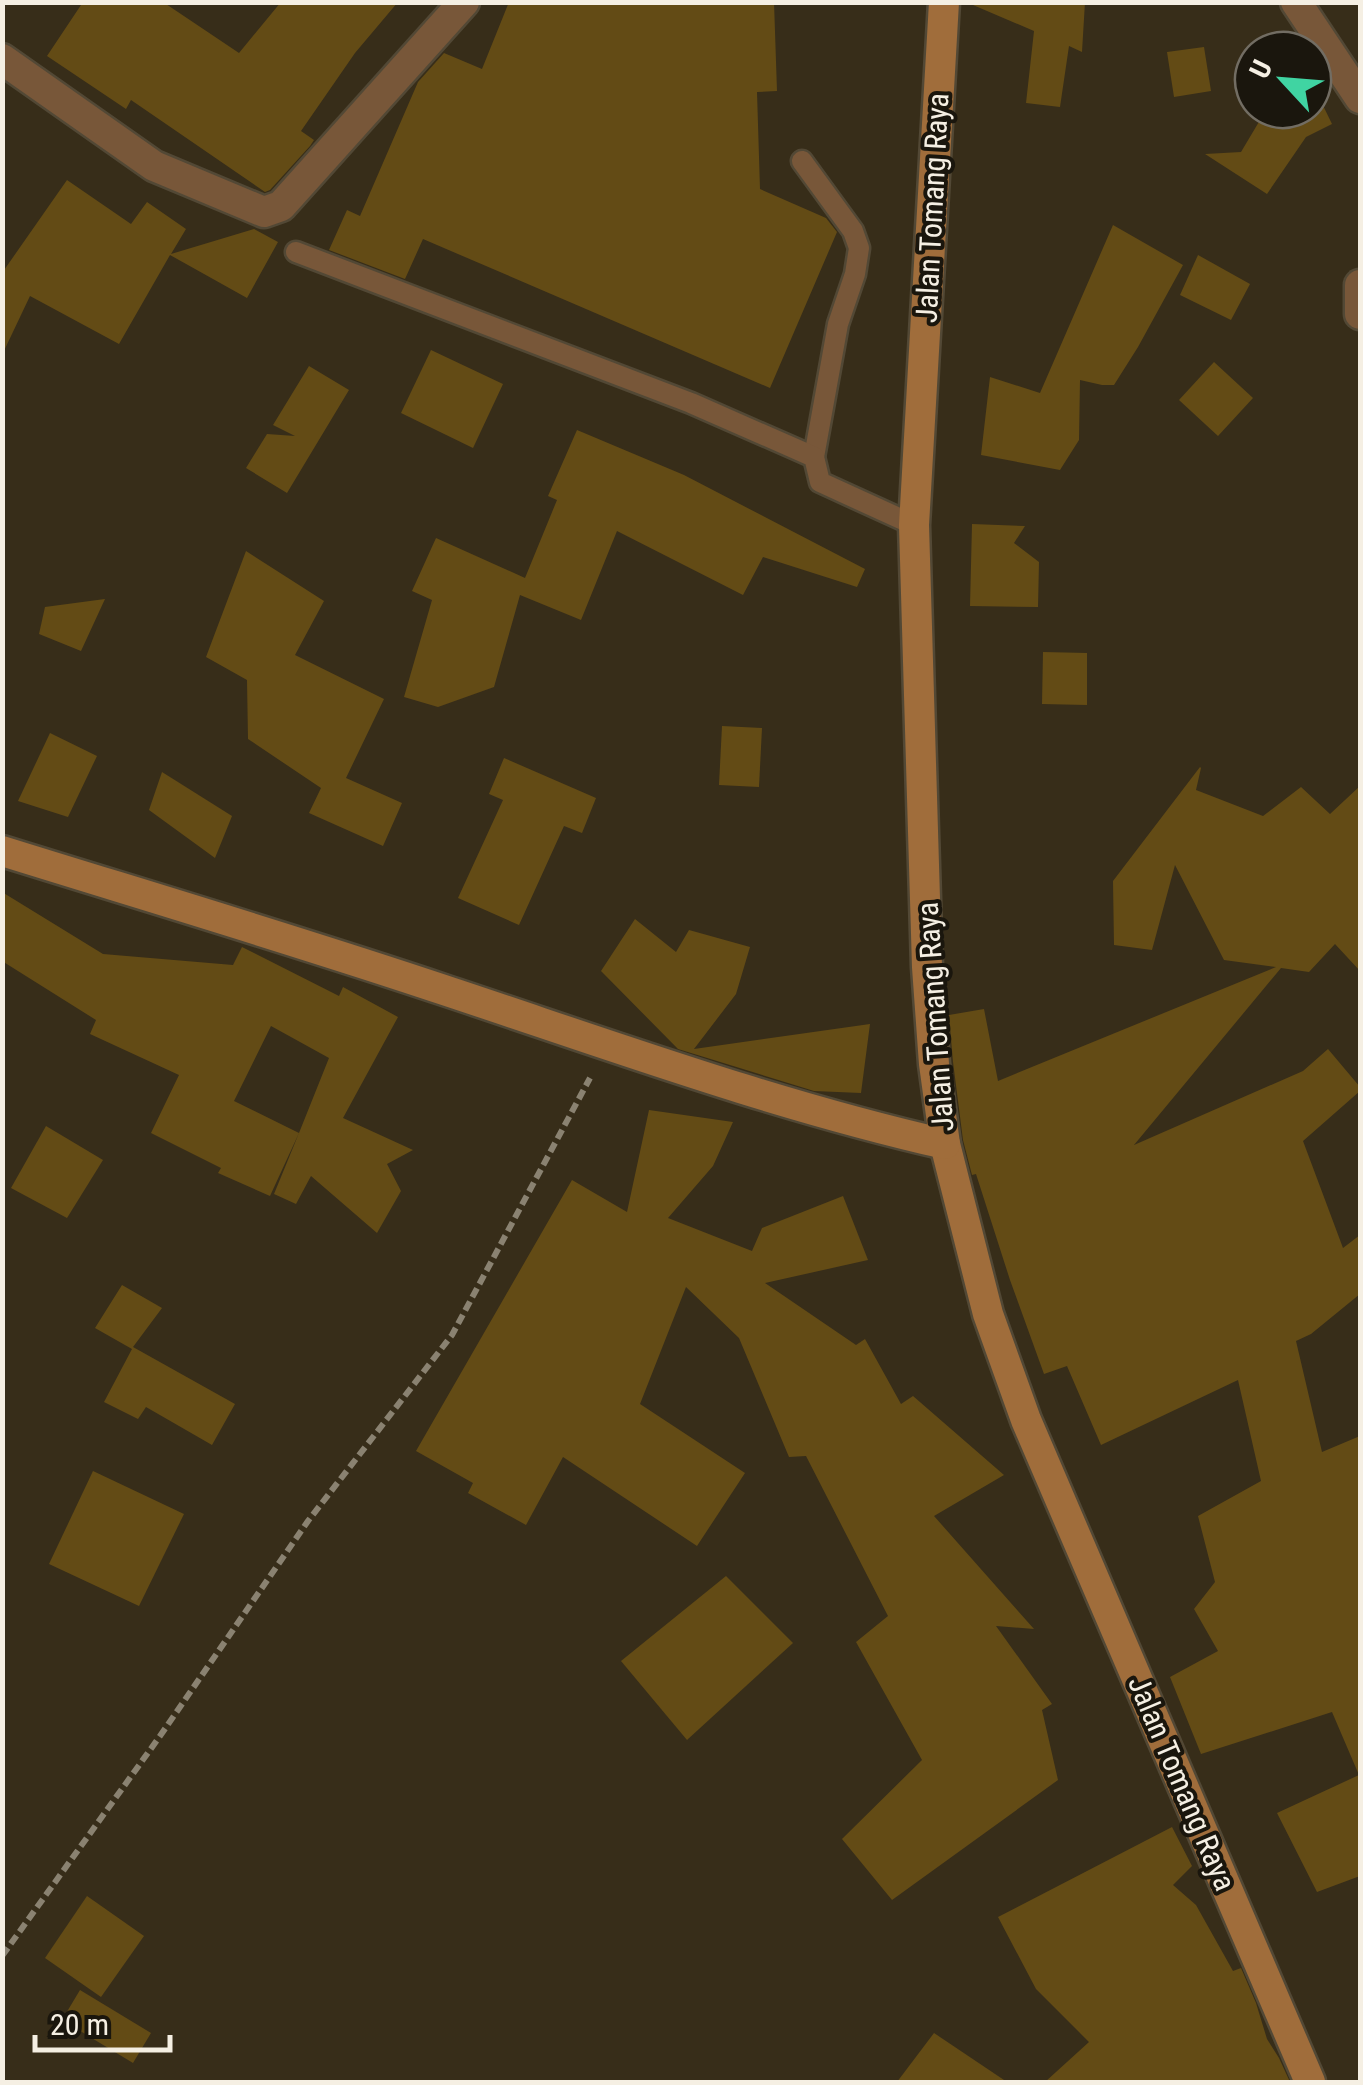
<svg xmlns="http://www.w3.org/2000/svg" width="1363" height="2085" font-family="'Roboto Condensed',sans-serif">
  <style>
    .building { fill: #634b15; fill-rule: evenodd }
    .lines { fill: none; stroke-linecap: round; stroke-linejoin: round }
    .lane-casing { stroke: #524835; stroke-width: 25 }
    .street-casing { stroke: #524835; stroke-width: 35 }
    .secondary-casing { stroke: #524835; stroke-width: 35 }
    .path { stroke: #8a8271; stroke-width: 6; stroke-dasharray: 10 5; stroke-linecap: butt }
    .lane { stroke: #785739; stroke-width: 20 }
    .street { stroke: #785739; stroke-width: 30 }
    .secondary { stroke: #a06d3b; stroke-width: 30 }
    .labels { text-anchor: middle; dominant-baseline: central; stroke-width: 8; stroke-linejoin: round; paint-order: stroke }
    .street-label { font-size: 30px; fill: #f5efe3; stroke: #1a160d }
  </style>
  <rect width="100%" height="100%" fill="#372d19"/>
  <!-- building -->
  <g class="building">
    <path d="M83,2H163L239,53L281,2H398L355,53L301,131L314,140L310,146L270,190L265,192L131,100L126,109L47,56Z"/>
    <path d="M509,2H774L777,91L757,92L760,189L826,218L837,232L770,388L423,239L405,279L329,250L347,210L360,216L418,82L444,53L482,69Z"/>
    <path d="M966,2H1085L1082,52L1069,46L1060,107L1026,103L1034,31Z"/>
    <path d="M1204,47L1211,91L1174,97L1167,52Z"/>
    <path d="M1313,85L1332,124L1306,137L1267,194L1205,154L1241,152L1266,110H1313Z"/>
    <path d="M67,180L131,224L147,202L186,229L171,254L254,229L278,242L247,298L170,255L119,344L30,296L2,355V273Z"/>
    <path d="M1113,225L1183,265L1138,347L1114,385H1102L1080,380L1079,440L1060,470L981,455L990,377L1040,393Z"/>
    <path d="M1198,255L1250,284L1231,320L1180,295Z"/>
    <path d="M431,350L503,384L473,448L401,413Z"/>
    <path d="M1214,362L1253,398L1218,436L1179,400Z"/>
    <path d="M309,366L349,390L287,493L246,468L267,434L295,436L273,425Z"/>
    <path d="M577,430L684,475L865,569L857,587L763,557L743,595L617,531L581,620L520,595L494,687L438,707L404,697L432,600L412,591L436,538L525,578L557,500L548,496Z"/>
    <path d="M972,524L1025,526L1014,543L1039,562L1038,607L970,606Z"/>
    <path d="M246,551L324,601L295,655L384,699L346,778L402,803L383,846L309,813L321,788L248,739L247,680L206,657Z"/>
    <path d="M105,599L81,651L39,634L45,607Z"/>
    <path d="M1043,652L1087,653V705L1042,704Z"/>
    <path d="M722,726L762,728L759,787L719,785Z"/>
    <path d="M50,733L97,756L68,817L18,801Z"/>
    <path d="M504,758L596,798L582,833L564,826L519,925L458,898L503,800L489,794Z"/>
    <path d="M1200,767L1201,768L1196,790L1263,816L1301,787L1330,814L1360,786V971L1335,944L1309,972L1281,968L1134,1145L1303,1071L1328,1049L1360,1087V1091L1303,1141L1343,1248L1360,1235V1294L1311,1334L1296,1341L1322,1452L1360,1436V1876L1317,1892L1277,1813L1359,1775L1332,1712L1201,1754L1170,1677L1218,1651L1194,1609L1215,1582L1198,1516L1261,1481L1238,1380L1101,1445L1067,1366L1044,1374L1010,1280L976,1174L972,1175L963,1140L953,1062L949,1015L984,1009L998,1081L1276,967L1224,960L1175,865L1152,950L1114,945L1113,881Z"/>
    <path d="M162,772L232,816L215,858L149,810Z"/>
    <path d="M2,892L103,954L233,965L242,947L339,996L343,987L398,1017L343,1118L413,1150L387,1164L401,1191L377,1233L311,1176L296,1204L274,1194L299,1133L270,1196L218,1173L221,1168L151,1133L179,1075L90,1034L96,1020L2,961ZM271,1026L329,1058L299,1133L234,1101Z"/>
    <path d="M635,919L676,952L689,930L750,947L736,994L694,1049L870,1024L861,1093L814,1091L678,1049L601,971Z"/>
    <path d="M649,1110L733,1122L713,1166L668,1218L752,1251L762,1228L843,1196L868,1260L765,1283L856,1345L865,1339L901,1404L913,1396L1004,1475L934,1516L1034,1629L996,1626L1052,1704L1042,1710L1058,1780L892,1900L842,1839L922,1760L856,1642L888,1616L806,1456L789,1457L739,1338L686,1287L640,1404L745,1473L697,1546L563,1457L526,1525L468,1493L473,1483L416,1451L572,1180L627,1212Z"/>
    <path d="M46,1126L103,1160L67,1218L11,1188Z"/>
    <path d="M122,1285L162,1308L133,1347L235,1404L212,1445L146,1407L138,1419L104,1402L132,1349L95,1328Z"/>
    <path d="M93,1471L184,1514L139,1606L49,1564Z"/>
    <path d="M726,1576L793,1643L687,1740L621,1661Z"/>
    <path d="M1172,1827L1192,1866L1173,1885L1196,1905L1233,1971L1241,1968L1256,2003L1267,2039L1279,2058L1290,2082H1045L1089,2042L1036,1989L998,1917Z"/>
    <path d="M87,1896L144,1936L101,1997L45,1958Z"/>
    <path d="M80,1990L151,2033L133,2063L62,2020Z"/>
    <path d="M934,2033L1007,2082H897Z"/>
  </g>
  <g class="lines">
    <defs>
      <g id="lane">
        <path d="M802,161L853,231L859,248L855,274L838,324L814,457"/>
        <path d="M296,252L691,403L814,457L820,482L914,525"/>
      </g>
      <g id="street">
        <path d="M1296,2L1360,98"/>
        <path d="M2,59L154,166L264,212L281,206L464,2"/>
        <path d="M1360,285V314"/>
      </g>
      <g id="secondary">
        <path d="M944,2L914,525L927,967L934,1064L945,1144L988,1314L1026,1420L1310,2082"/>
        <path d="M2,851C150,897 298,941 444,990C610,1045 774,1105 945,1144"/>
      </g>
    </defs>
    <!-- lane casing -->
    <use href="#lane" class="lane-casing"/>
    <!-- street casing -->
    <use href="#street" class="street-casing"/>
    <!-- secondary casing -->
    <use href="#secondary" class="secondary-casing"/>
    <!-- path -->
    <path class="path" d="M2,1956L160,1736L308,1521L452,1335L590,1078"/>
    <!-- lane -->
    <use href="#lane" class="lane"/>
    <!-- street -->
    <use href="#street" class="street"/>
    <!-- secondary -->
    <use href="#secondary" class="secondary"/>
  </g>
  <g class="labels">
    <!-- street labels -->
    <g class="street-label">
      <text transform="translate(932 208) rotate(-87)">Jalan Tomang Raya</text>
      <text transform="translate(935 1017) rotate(-94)">Jalan Tomang Raya</text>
      <text transform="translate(1182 1783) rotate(67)">Jalan Tomang Raya</text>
    </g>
  </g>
  <!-- border -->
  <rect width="1363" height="2085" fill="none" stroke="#f5efe3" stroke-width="10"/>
  <!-- north arrow -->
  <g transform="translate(1283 80) rotate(296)"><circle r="48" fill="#1a160d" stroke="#726d63" stroke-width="2.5"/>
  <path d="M0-8L18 38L0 25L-18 38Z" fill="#40d4a2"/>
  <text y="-15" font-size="28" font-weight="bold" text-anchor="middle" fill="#f5efe3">U</text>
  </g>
  <!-- scale -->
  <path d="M35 2035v15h135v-15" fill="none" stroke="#f5efe3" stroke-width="5"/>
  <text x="50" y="2035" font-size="30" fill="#f5efe3" stroke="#1a160d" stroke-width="8" paint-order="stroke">20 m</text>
</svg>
